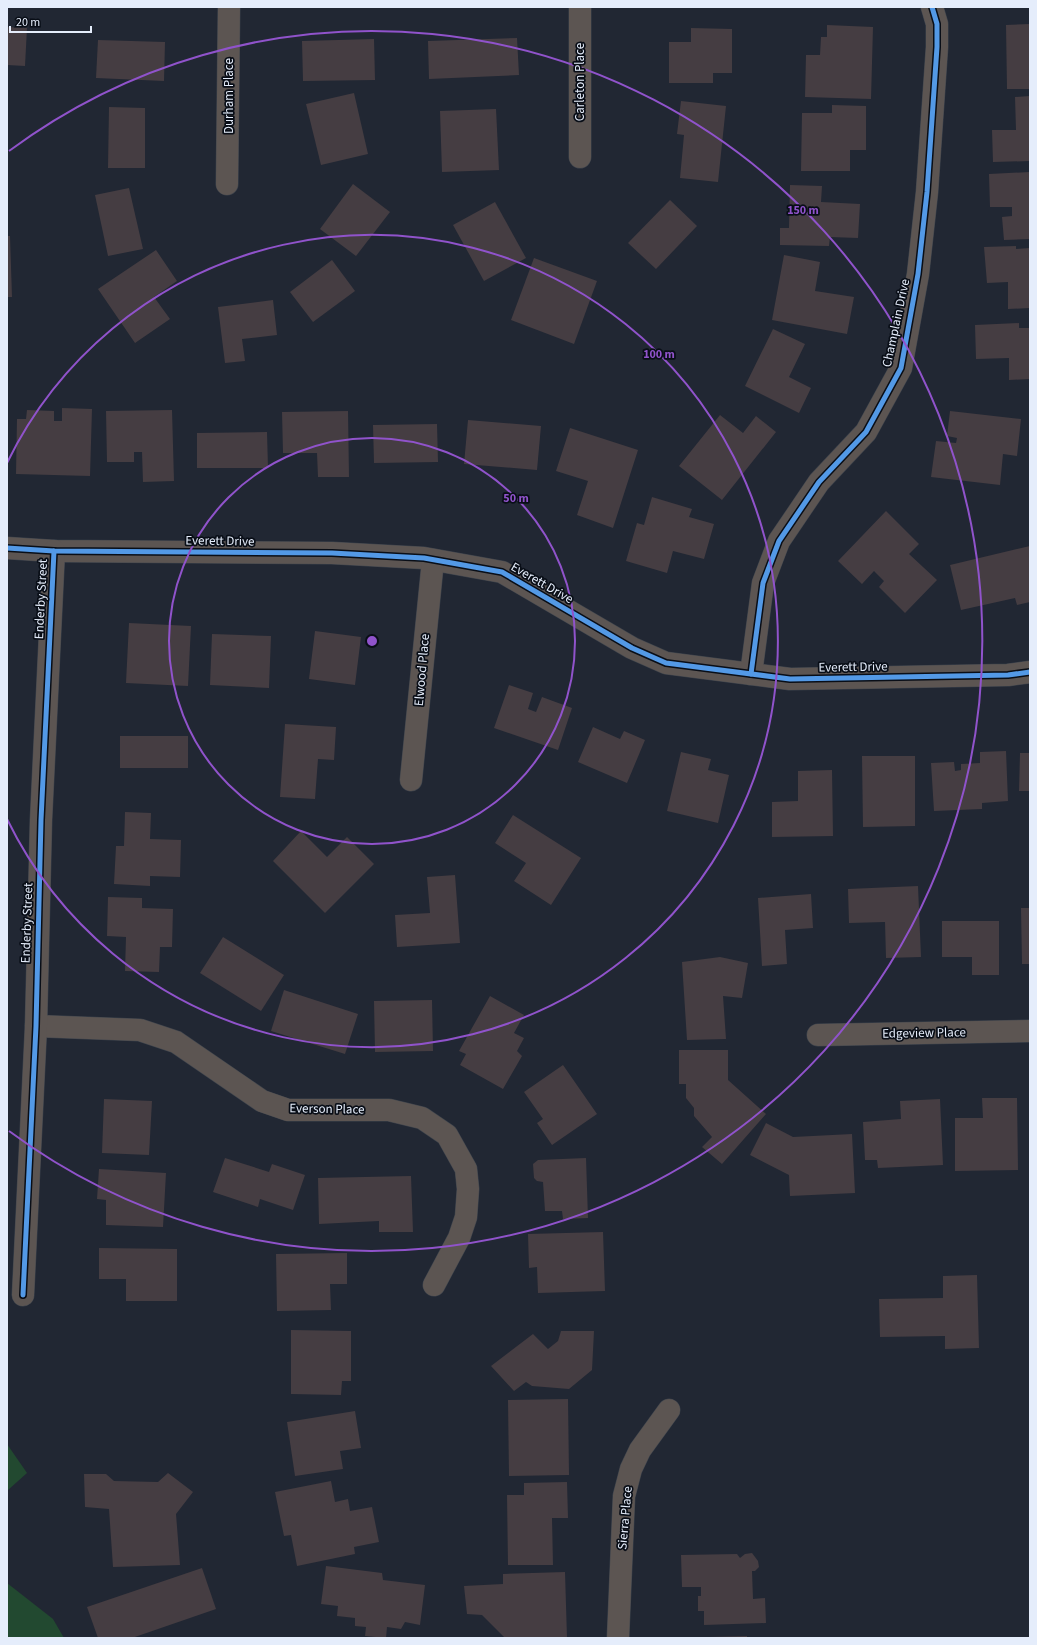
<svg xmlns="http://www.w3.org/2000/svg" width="1037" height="1645" font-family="'Source Sans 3',sans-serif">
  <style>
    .green { fill: #224930 }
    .building { fill: #453d42 }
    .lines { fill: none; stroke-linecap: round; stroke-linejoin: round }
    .minor-casing { stroke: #3e444d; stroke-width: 23 }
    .minor { stroke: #5c5552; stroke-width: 22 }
    .cycleway-casing { stroke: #090e17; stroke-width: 8 }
    .cycleway { stroke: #5399e6; stroke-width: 5 }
    .ring { fill: none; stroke: #9053cb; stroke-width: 2 }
    .labels { text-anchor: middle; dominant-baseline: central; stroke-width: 3.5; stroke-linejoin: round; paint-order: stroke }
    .street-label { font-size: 13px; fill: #e5edfb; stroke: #090e17 }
    .centre { fill: #9053cb; stroke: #090e17; stroke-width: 2 }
    .ring-label { font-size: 12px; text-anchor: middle; font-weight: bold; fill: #9053cb; stroke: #090e17; stroke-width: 3.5; stroke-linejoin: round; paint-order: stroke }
  </style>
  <rect width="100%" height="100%" fill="#212733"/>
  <!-- green -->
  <g class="green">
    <path d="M7,1444L27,1473L8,1490H7Z"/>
    <path d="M7,1583L53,1619L64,1638H7Z"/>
  </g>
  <!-- building -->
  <g class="building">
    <path d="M1030,24V89H1007L1006,25Z"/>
    <path d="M827,25L873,27L871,99L805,97L806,55H820L821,37H827Z"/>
    <path d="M7,27L27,28L25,66L7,65Z"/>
    <path d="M691,28L732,29V73H713V83H669V42H691Z"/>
    <path d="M517,38L519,75L429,79L428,41Z"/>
    <path d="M374,39L375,80L303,81L302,41Z"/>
    <path d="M98,40L165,42L164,81L96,78Z"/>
    <path d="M354,93L368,154L321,165L306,104Z"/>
    <path d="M1030,96V161L993,162L992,130H1016L1015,97Z"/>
    <path d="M681,101L726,106L718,182L680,178L684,135L677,134Z"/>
    <path d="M832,105L866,106V150H850V171H801L802,113H832Z"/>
    <path d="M109,107L145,108V168H108Z"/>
    <path d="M496,109L499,170L442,172L440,111Z"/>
    <path d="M1030,172V239L1004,240L1002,217L1012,216V207H990L989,174Z"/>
    <path d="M353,184L390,212L356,256L320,229Z"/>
    <path d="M790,185L822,186L821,202L860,204L858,238L830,237L829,246L780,245V228H789Z"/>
    <path d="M129,188L143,249L108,256L95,195Z"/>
    <path d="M670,200L697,226L656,269L628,243Z"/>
    <path d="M495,202L526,258L484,281L453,225Z"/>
    <path d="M7,236H10L12,297H7Z"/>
    <path d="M1016,246V249L1030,248V308L1008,309V282L987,283L984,247Z"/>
    <path d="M156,250L177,281L154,297L170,319L135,343L98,289Z"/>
    <path d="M784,255L820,262L815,291L854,297L847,334L772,320Z"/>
    <path d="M534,258L597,281L574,344L511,320Z"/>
    <path d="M332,260L355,291L313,322L290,292Z"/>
    <path d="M273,300L277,335L242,339L245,361L225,363L218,307Z"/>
    <path d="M1019,323V328H1030V379L1009,380V358L976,359L975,325Z"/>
    <path d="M773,329L805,344L789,377L811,388L799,413L745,386Z"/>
    <path d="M62,408L92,409L90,476L16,474L17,419H26L27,410L54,411V421H62Z"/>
    <path d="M172,410L174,481L143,482L142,452H134V462H107L106,411Z"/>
    <path d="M348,411L349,477H318L317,453H283L282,412Z"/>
    <path d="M950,411L1021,419L1017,456L1003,454L1000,485L931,477L936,441L956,443L957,438L947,436Z"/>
    <path d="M720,415L743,433L756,416L776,432L722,500L679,466Z"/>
    <path d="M468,420L541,426L537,470L464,464Z"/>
    <path d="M437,424L438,462L374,463L373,425Z"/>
    <path d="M570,428L638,450L613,528L577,515L588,481L556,471Z"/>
    <path d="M267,432L268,468H197V433Z"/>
    <path d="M652,497L692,509L689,517L714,524L704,559L673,551L667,573L626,561L637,523L644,525Z"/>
    <path d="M886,511L919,544L909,554L937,580L905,613L879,587L884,581L874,571L862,584L838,561Z"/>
    <path d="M1030,546V602L1017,605L1015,598L961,610L950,565Z"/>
    <path d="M129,623L191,626L188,686L126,683Z"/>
    <path d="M315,631L361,637L355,685L309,679Z"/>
    <path d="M212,634L271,636L269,688L210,685Z"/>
    <path d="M509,685L533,693L528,709L536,712L542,697L572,708L558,750L494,728Z"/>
    <path d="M285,724L336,727L334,760L318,759L315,799L280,797Z"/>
    <path d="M593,727L620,739L624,731L645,740L627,783L578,762Z"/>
    <rect x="120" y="736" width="68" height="32"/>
    <path d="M1006,751L1008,801L982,803V809L934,811L931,763L954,762L955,771L961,770V764L980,763V752Z"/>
    <path d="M681,752L711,759L708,770L729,775L718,823L667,811Z"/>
    <path d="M1020,753H1030V791H1019Z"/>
    <path d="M862,756H915V826L863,827Z"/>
    <path d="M832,770L833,836L772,837V802L798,801V771Z"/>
    <path d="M125,812L151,813L150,839L181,840L180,877L150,876V886L114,884L116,846H124Z"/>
    <path d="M513,815L581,858L551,905L514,881L526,863L495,843Z"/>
    <path d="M301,831L327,857L347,837L374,864L325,913L273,861Z"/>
    <path d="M455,875L460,943L397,947L395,915L430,913L427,877Z"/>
    <path d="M918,886L921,957L886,958L885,922L849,923L848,889Z"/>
    <path d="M811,894L813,928L785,930L787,964L762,966L758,898Z"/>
    <path d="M108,897L142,898V908L173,909L172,947H160L159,972L125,971L126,937L107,936Z"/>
    <path d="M1021,908H1030V964H1022Z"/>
    <path d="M942,921H999V975H972V957H942Z"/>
    <path d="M223,937L284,975L261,1011L200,973Z"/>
    <path d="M720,957L748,963L742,998L723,996L726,1039L687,1040L682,962Z"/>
    <path d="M284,990L358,1014L345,1054L271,1031Z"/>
    <path d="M490,996L524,1015L514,1033L524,1038L517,1051L522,1056L503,1089L460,1065L466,1054L459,1051Z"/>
    <path d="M432,1000L433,1051L375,1052L374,1001Z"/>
    <path d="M679,1050H728V1080L766,1114L722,1164L702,1147L712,1137L694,1116V1108L686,1098V1084H679Z"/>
    <path d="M563,1065L597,1114L552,1145L537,1123L543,1119L524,1092Z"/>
    <path d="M982,1098H1017L1018,1170L955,1171V1118H983Z"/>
    <path d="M104,1099L152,1101L149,1155L102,1153Z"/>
    <path d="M940,1099L943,1165L878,1168L877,1160H865L863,1122L901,1119L900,1101Z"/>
    <path d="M766,1123L793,1137L852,1134L855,1193L790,1196L789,1175L750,1155Z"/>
    <path d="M225,1158L269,1172L272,1164L305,1175L293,1210L260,1199L258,1207L213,1192Z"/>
    <path d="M586,1158L588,1218L563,1219L562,1211H545L543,1182L537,1181L534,1178L533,1164L538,1160Z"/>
    <path d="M99,1169L166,1173L163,1227L106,1225V1200L97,1199Z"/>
    <path d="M411,1176L413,1232H379V1221L319,1224L318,1178Z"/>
    <path d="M603,1232L605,1291L538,1293L537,1267L529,1268L528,1234Z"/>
    <path d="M99,1248L177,1249V1301H126V1279H99Z"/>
    <path d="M347,1253V1284H330L331,1310L277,1311L276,1254Z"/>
    <path d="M977,1275L979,1348L945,1349V1336L880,1337L879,1299L943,1298V1276Z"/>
    <path d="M291,1330L351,1331V1381H342L341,1395L291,1394Z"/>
    <path d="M561,1331H594L592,1370L569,1389L532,1386L526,1382L514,1391L491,1366L533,1334L548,1349L558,1341Z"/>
    <path d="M568,1399L569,1475L509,1476L508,1400Z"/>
    <path d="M355,1411L361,1448L340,1451L343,1469L295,1476L287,1422Z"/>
    <path d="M168,1473L193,1492L176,1514L180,1565L113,1567L109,1509L85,1507L84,1474H106L114,1481L158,1482Z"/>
    <path d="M331,1481L335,1502L348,1499L350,1511L372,1507L379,1542L354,1547L355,1554L297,1566L291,1535L284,1536L275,1492Z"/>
    <path d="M567,1482L568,1518H552L553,1565H508L507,1495H524V1483Z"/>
    <path d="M752,1553L758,1561L759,1567L755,1571H752L753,1599L765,1598L766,1623L704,1625V1611H698V1596H701V1587H682L681,1555L737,1554L740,1558L745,1554Z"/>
    <path d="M326,1566L382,1573L383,1580L425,1585L420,1625L405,1622L401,1629L387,1627L386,1638L365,1636L366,1627L355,1626V1618L337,1616L338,1606L321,1604Z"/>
    <path d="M202,1568L216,1609L132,1638H98L87,1607Z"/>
    <path d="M565,1572L567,1638H505L482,1615L467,1614L464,1586L503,1584V1574Z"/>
    <path d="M747,1636V1638H708V1637Z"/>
  </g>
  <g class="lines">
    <defs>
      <g id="minor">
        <path d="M580,7V157"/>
        <path d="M227,184L229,7"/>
        <path d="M7,548L54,551L332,553L424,558L502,572L632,648L666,663L790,679L1008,675L1030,672"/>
        <path d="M751,674L763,583L779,541L819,482L866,432L901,368L918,274L927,192L937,47V24L932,7"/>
        <path d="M411,780L433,560"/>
        <path d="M36,1026L140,1030L176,1042L262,1101L288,1110H389L422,1118L447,1135L466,1169L468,1189L466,1217L459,1238L434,1285"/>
        <path d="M818,1035L1030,1031"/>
        <path d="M23,1295L36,1026L41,820L54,551"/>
        <path d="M618,1638L624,1496L631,1469L640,1450L669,1410"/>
      </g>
    </defs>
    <!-- minor casing -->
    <use href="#minor" class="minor-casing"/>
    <!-- minor -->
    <use href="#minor" class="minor"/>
    <defs>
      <g id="cycleway">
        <path d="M7,548L54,551L332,553L424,558L502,572L632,648L666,663L790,679L1008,675L1030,672"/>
        <path d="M751,674L763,583L779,541L819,482L866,432L901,368L918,274L927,192L937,47V24L932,7"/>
        <path d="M23,1295L36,1026L41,820L54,551"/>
      </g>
    </defs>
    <!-- cycleway casing -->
    <use href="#cycleway" class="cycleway-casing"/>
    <!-- cycleway -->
    <use href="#cycleway" class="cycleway"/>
  </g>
  <!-- distance rings -->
  <g class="ring">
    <circle cx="372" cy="641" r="203"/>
    <path d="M7 463A406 406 0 1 1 7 819"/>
    <path d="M9 151A610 610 0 1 1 9 1131"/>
  </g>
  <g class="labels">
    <!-- street labels -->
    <g class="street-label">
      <text transform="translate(580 82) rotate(-90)">Carleton Place</text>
      <text transform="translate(229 96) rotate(-90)">Durham Place</text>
      <text transform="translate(896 323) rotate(-78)">Champlain Drive</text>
      <text transform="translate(220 541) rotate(1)">Everett Drive</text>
      <text transform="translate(542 583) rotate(30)">Everett Drive</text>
      <text transform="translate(41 599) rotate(-87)">Enderby Street</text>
      <text transform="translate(853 667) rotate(-1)">Everett Drive</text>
      <text transform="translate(422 670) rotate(-85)">Elwood Place</text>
      <text transform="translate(27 923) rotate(-88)">Enderby Street</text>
      <text transform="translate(924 1033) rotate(-1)">Edgeview Place</text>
      <text transform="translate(327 1109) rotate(1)">Everson Place</text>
      <text transform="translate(625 1518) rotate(-85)">Sierra Place</text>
    </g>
  </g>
  <circle cx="372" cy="641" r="6" class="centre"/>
  <g class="ring-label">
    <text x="803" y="214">150 m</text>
    <text x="659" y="358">100 m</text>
    <text x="516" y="502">50 m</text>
  </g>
  <!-- border -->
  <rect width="1037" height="1645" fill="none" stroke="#e5edfb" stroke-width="16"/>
  <!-- scale -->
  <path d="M10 26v6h81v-6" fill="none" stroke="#e5edfb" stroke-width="2"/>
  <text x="16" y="26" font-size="12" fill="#e5edfb" stroke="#090e17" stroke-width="3" paint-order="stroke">20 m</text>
</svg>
